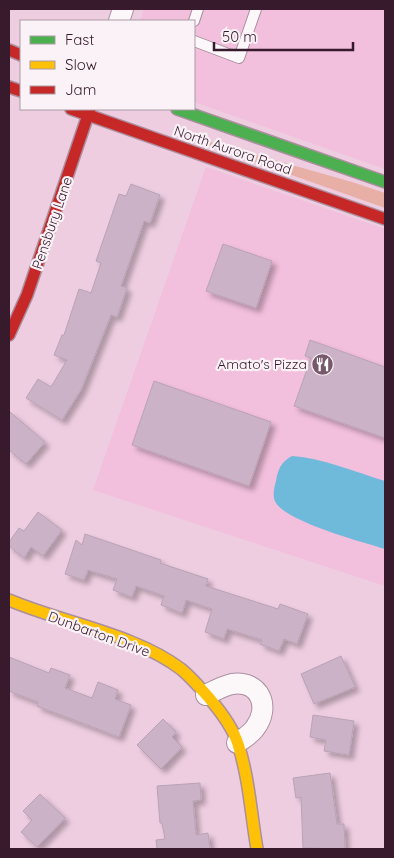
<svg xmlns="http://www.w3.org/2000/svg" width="394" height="858" font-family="Quicksand,sans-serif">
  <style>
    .built { fill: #f2bfdc }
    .green { fill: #e7afa6 }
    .water { fill: #6fb9db }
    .building { fill: #cbb2c6; stroke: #baa2b5; filter: url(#shadow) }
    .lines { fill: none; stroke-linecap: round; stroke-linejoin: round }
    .lane-casing { stroke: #ab8f9f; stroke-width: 12 }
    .street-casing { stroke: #ab8f9f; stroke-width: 22 }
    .fast-casing { stroke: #ab8f9f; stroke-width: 14 }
    .slow-casing { stroke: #ab8f9f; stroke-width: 14 }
    .jam-casing { stroke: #ab8f9f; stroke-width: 14 }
    .lane { stroke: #fcf8fa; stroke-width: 10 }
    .street { stroke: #fcf8fa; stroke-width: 20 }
    .fast { stroke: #4caf50; stroke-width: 11 }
    .slow { stroke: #ffc107; stroke-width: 11 }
    .jam { stroke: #c62828; stroke-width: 11 }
    .labels { text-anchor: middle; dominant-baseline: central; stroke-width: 4.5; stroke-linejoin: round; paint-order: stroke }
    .street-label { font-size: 14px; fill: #371b2c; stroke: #faf2f6 }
    .poi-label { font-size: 14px; fill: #371b2c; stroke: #faf2f6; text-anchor: end }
  </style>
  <defs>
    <filter id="shadow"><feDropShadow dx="4.5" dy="4.5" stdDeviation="2.5" flood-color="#0004"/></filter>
  </defs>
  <rect width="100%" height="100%" fill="#eecde0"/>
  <!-- built -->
  <g class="built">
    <path d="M144,9H385V169L194,102V21H140Z"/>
    <path d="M206,167L385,229V586L93,490Z"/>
  </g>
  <!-- green -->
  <path class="green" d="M196,138L352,182L385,193V208L195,141Z"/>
  <!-- water -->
  <path class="water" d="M292,456C323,458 355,472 385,481V549C362,542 288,522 276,503C272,497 274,488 276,481C278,469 281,462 292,456Z"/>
  <!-- building -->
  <g class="building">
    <path d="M131,184L160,195L150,223L144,221L121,286L127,288L117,317L111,315L81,390L62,420L26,398L38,379L51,387L67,360L54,355L62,335H64L79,289L91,293L101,263L96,261L119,194L126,196Z"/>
    <path d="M223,244L272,261L256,308L206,291Z"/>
    <path d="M310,340L385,367V438L294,406L311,358L305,356Z"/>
    <path d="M154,381L271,422L249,486L132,445Z"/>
    <path d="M9,411L45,442L26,464L9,450Z"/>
    <path d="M38,512L62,530L43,556L31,547L24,558L9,546V542L19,528L24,531Z"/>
    <path d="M85,534L161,560L160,563L208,579L206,586L278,609L280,604L308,614L297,644L284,639L279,651L260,644L262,640L227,629L224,639L205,632L212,609L186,600L182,613L161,605L164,596L136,586L132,597L113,590L117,579L88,570L84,580L65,574L76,540L82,545Z"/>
    <path d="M341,656L355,687L314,704L301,674Z"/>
    <path d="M9,657L49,673L51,668L70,675L65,688L92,698L98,682L118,690L115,699L131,705L119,737L37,706L38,702L9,691Z"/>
    <path d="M313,715L354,721L349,755L324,751L326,740L310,737Z"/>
    <path d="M163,719L176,732L172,737L182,747L161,769L137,745Z"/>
    <path d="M330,773L337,824H344L345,849L303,848L301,797L296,798L293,778Z"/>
    <path d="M200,783L201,800L193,801L196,835L208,833L210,849H157L156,840L165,839L162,823H160L157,786Z"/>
    <path d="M40,794L65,818L37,847L21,832L32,820L23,811Z"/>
  </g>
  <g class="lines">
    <defs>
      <g id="lane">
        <path d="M194,21L198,9"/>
        <path d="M194,41L239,58L256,9"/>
      </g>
      <g id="street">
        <path d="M119,21L123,9"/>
        <path d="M206,695C214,691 223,686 232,684C260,680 271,707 255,728C251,734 244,738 237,743"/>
      </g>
      <path id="fast" d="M177,109L385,182"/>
      <path id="slow" d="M9,600C63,623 135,634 181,669C192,678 201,689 210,699C221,712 233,728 238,744C249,778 251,814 257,849"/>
      <g id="jam">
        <path d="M9,50L21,55"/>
        <path d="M9,87L21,91"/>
        <path d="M71,109L385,219"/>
        <path d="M9,335L27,295L90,109"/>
      </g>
    </defs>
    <!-- lane casing -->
    <use href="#lane" class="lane-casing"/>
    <!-- street casing -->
    <use href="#street" class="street-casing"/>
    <!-- fast casing -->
    <use href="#fast" class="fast-casing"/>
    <!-- slow casing -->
    <use href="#slow" class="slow-casing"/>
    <!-- jam casing -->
    <use href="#jam" class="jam-casing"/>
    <!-- lane -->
    <use href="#lane" class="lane"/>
    <!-- street -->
    <use href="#street" class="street"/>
    <!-- fast -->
    <use href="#fast" class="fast"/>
    <!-- slow -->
    <use href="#slow" class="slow"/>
    <!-- jam -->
    <use href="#jam" class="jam"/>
  </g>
  <!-- icons -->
  <defs>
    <symbol id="restaurant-disc" viewBox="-11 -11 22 22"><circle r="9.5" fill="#77596b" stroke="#faf2f6"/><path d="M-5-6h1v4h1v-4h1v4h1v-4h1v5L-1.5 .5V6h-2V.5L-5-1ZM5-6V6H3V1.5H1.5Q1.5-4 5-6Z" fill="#fff"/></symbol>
  </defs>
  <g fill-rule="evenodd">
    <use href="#restaurant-disc" x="310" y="352" width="25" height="25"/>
  </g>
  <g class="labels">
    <!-- street labels -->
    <g class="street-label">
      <text transform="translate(233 150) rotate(19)">North Aurora Road</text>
      <text transform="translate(52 223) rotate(-71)">Pensbury Lane</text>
      <text transform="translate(99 634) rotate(20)">Dunbarton Drive</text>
    </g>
    <!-- poi labels -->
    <g class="poi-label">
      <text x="307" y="364">Amato's Pizza</text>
    </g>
  </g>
  <!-- border -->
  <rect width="394" height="858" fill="none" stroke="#371b2c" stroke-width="20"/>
  <!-- legend -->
  <rect x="20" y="20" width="175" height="90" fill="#faf2f6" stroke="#ac9ca5"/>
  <rect x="30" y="36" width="25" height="8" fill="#4caf50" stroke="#ac9ca5"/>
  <text x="65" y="45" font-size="15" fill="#371b2c">Fast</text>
  <rect x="30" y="61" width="25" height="8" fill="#ffc107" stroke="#ac9ca5"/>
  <text x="65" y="70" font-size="15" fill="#371b2c">Slow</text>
  <rect x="30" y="86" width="25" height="8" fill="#c62828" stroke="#ac9ca5"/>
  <text x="65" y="95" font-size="15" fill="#371b2c">Jam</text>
  <!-- scale -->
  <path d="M214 42v8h139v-8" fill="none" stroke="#371b2c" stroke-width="2.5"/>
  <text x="222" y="42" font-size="15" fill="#371b2c" stroke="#faf2f6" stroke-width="4" paint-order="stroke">50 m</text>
</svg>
